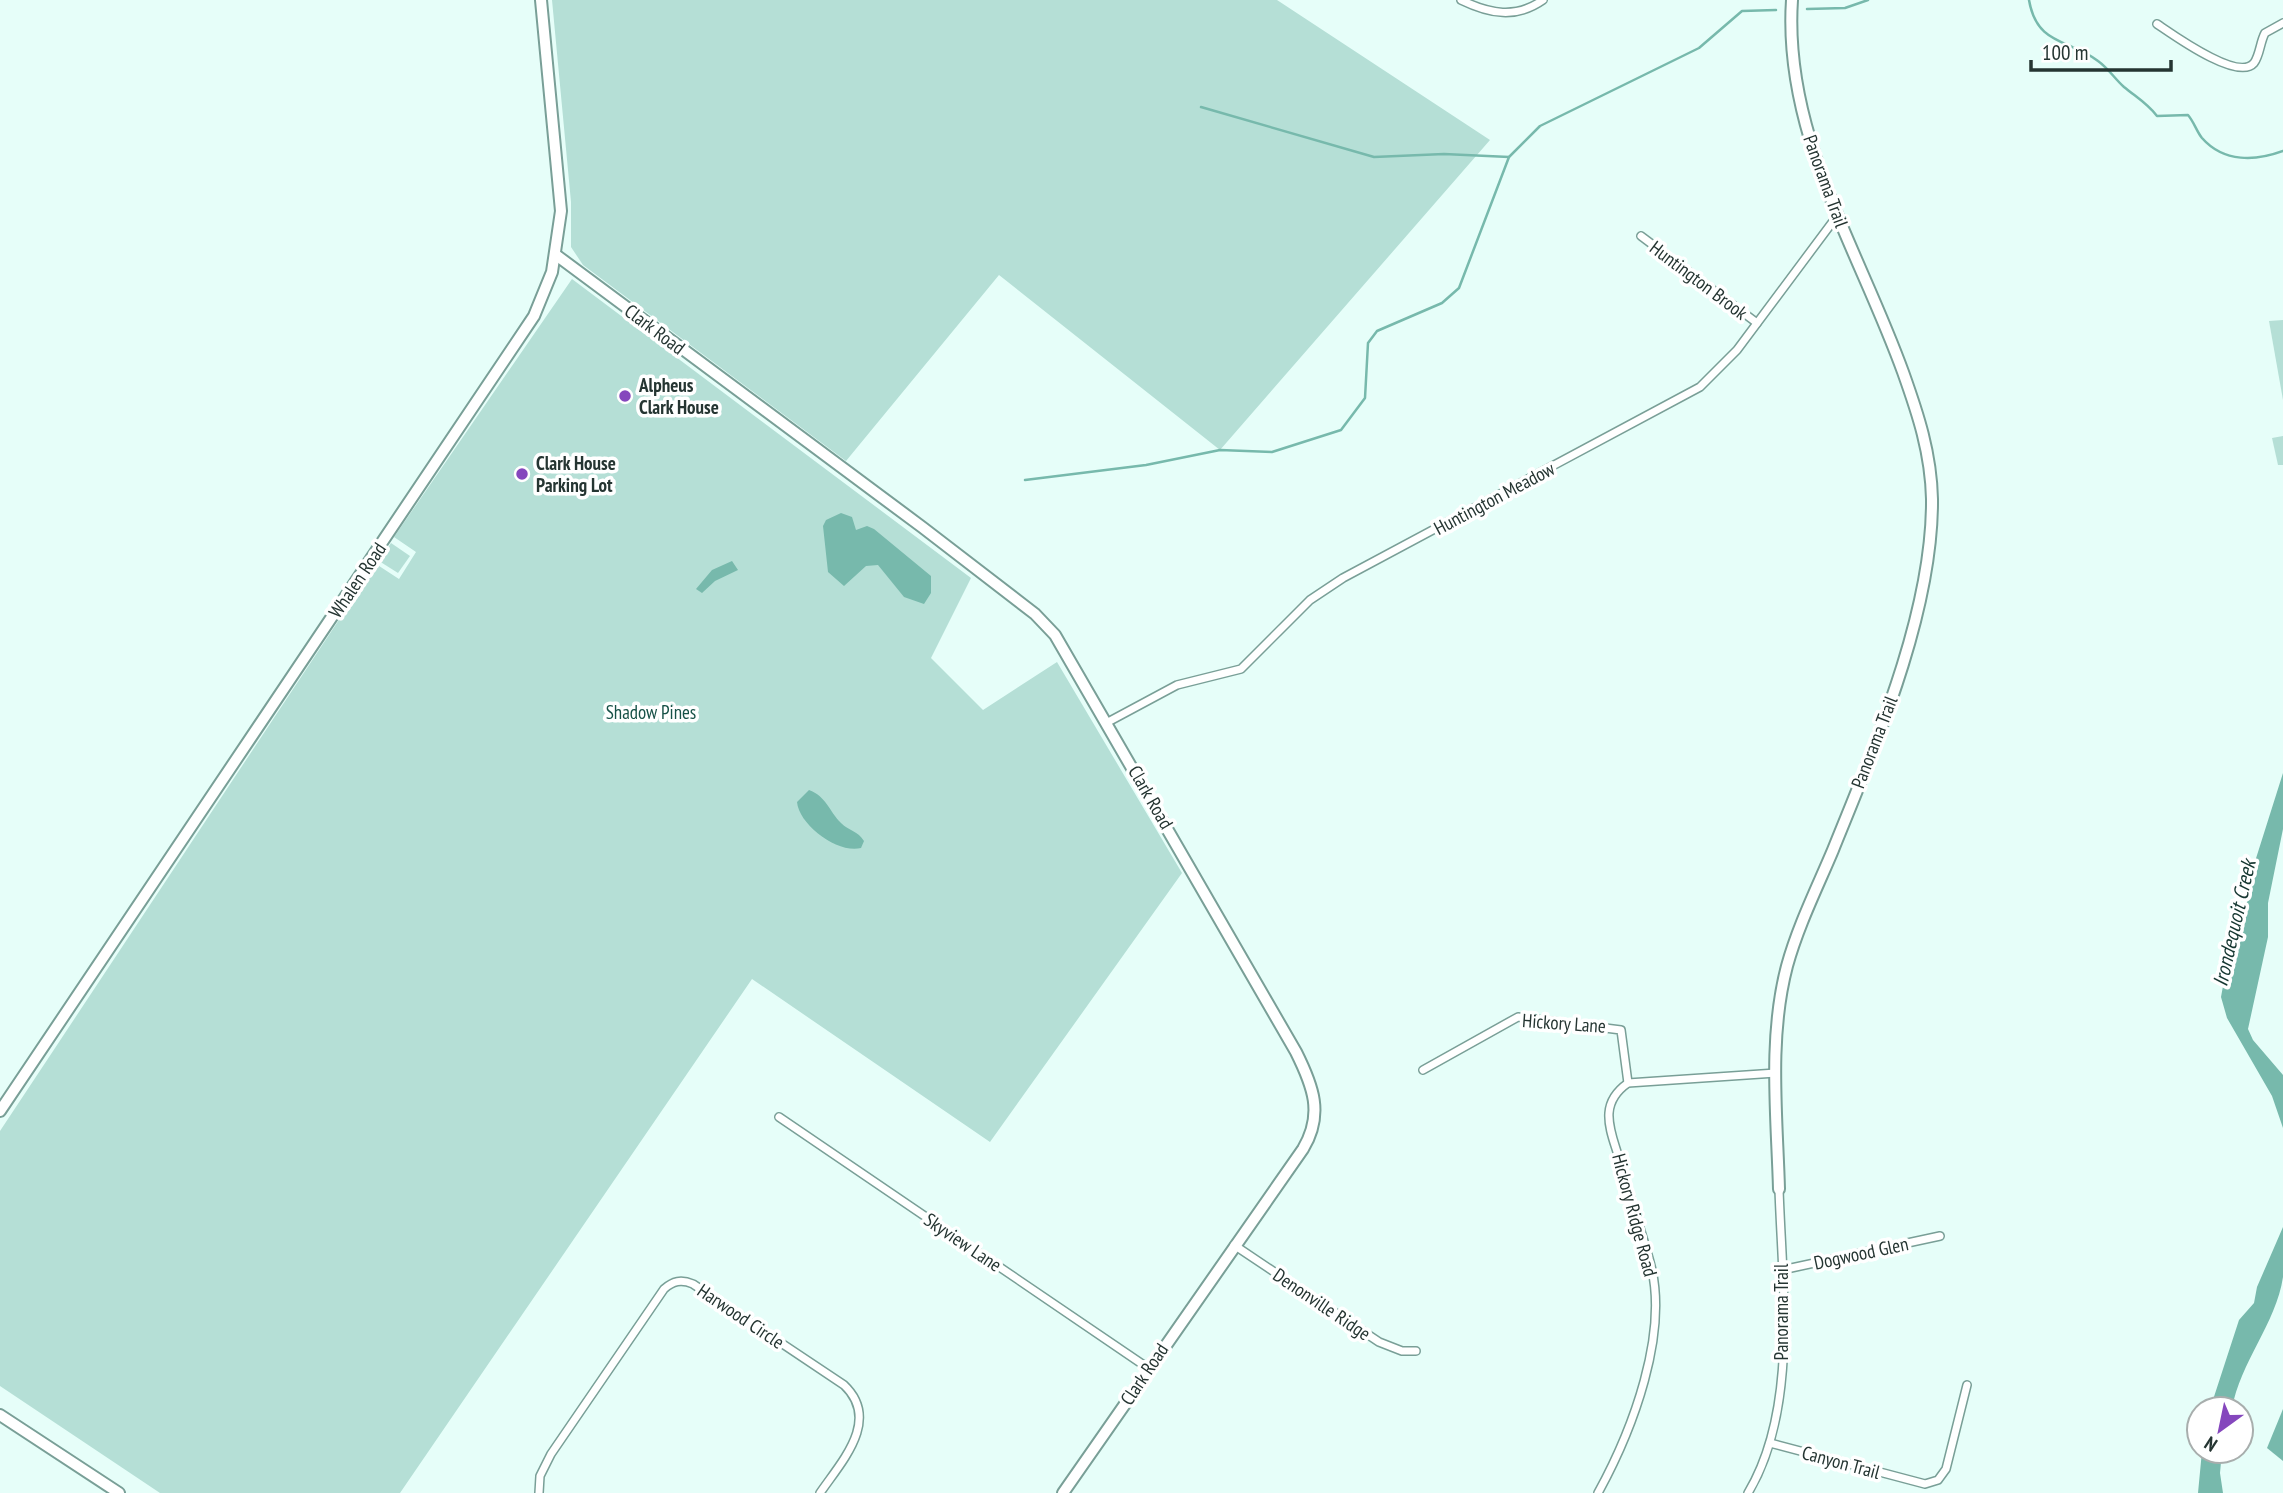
<svg xmlns="http://www.w3.org/2000/svg" width="2283" height="1493" font-family="'PT Sans Narrow',sans-serif">
  <style>
    .green { fill: #b5dfd6 }
    .water { fill: #77b9ac }
    .lines { fill: none; stroke-linecap: round; stroke-linejoin: round }
    .stream { stroke: #77b9ac; stroke-width: 2.5 }
    .street-casing { stroke: #799f97; stroke-width: 10 }
    .secondary-casing { stroke: #799f97; stroke-width: 14 }
    .street { stroke: #fff; stroke-width: 7 }
    .secondary { stroke: #fff; stroke-width: 10 }
    .poi-dot { fill: #8547bd; stroke: #fff; stroke-width: 2.5 }
    .labels { text-anchor: middle; dominant-baseline: central; stroke-width: 7; stroke-linejoin: round; paint-order: stroke }
    .street-label { font-size: 19px; fill: #253532; stroke: #fff }
    .poi-label { font-size: 19px; font-weight: bold; fill: #253532; stroke: #fff; text-anchor: start }
    .park-label { font-size: 19px; fill: #175147; stroke: #fff }
    .water-label { font-size: 21px; font-style: italic; fill: #163731; stroke: #fff }
  </style>
  <rect width="100%" height="100%" fill="#e6fef9"/>
  <!-- green -->
  <g class="green">
    <path d="M552,0H1277L1490,140L1220,450L999,275L846,461L583,265L571,247V202Z"/>
    <path d="M572,279L971,578L931,658L983,710L1057,662L1182,873L990,1142L752,979L400,1493H160L0,1386V1131L376,564L399,579L416,552L394,537Z"/>
    <path d="M2283,320V400L2269,321Z"/>
    <path d="M2283,436V465H2278L2272,438Z"/>
    <path d="M391,543L410,556L398,573L379,561Z"/>
  </g>
  <!-- water -->
  <g class="water">
    <path d="M841,513L852,517L856,530L867,526L874,529L931,576V593L924,604L904,597L878,565L866,566L844,586L828,572L823,526L826,520Z"/>
    <path d="M732,561L738,570L715,581L702,593L696,589L712,570Z"/>
    <path d="M2283,773V829L2268,903V937L2248,1029L2253,1040L2283,1075V1128L2272,1096L2227,1018L2221,997L2225,975L2241,937L2252,871Z"/>
    <path d="M809,790C826,796 829,811 841,823C849,831 858,831 864,841L861,848C838,854 799,825 797,802Z"/>
    <path d="M2283,1227C2283,1243 2283,1261 2283,1277C2276,1324 2240,1362 2232,1409H2210L2239,1320L2254,1303L2257,1287Z"/>
    <path d="M2283,1409V1461L2267,1448Z"/>
    <path d="M2202,1451H2222L2220,1473L2223,1493H2198Z"/>
  </g>
  <g class="lines">
    <!-- stream -->
    <g class="stream">
      <path d="M2029,0C2037,46 2069,39 2098,61C2108,68 2115,79 2124,87C2136,97 2147,103 2157,116L2188,115C2194,122 2197,132 2202,138C2224,163 2256,161 2283,151"/>
      <path d="M1807,9L1845,8L1868,0"/>
      <path d="M1201,107L1374,157L1444,154L1509,157"/>
      <path d="M1025,480L1146,465L1220,450L1272,452L1341,430L1365,398L1368,343L1377,331L1442,303L1459,288L1509,157L1540,126L1699,48L1742,11L1776,10"/>
    </g>
    <defs>
      <g id="street">
        <path d="M1461,0C1490,14 1516,19 1543,0"/>
        <path d="M2157,24C2172,34 2238,82 2254,63C2260,55 2260,42 2265,33L2283,23"/>
        <path d="M1641,236L1757,323"/>
        <path d="M1108,722L1177,685L1241,669L1310,600L1343,578L1700,387L1737,350L1837,216"/>
        <path d="M1423,1070L1518,1017L1621,1030L1628,1083"/>
        <path d="M779,1117L1148,1368"/>
        <path d="M1234,1245L1379,1342L1402,1351H1416"/>
        <path d="M1782,1270L1940,1236"/>
        <path d="M1770,1443L1925,1484L1938,1480L1946,1469L1967,1385"/>
        <path d="M539,1493L540,1476L551,1454L664,1289C673,1281 681,1279 693,1284L844,1385C881,1420 842,1461 820,1493"/>
        <path d="M1598,1493C1632,1431 1670,1333 1650,1262C1640,1226 1628,1191 1618,1155C1614,1142 1608,1127 1609,1113C1610,1099 1618,1090 1628,1083L1776,1073"/>
        <path d="M1748,1493C1799,1408 1782,1284 1779,1189"/>
      </g>
      <g id="secondary">
        <path d="M556,255L922,527L1035,614L1055,635L1296,1052C1313,1086 1324,1114 1303,1149L1063,1493"/>
        <path d="M0,1111L534,316L552,272L561,211L541,0"/>
        <path d="M1779,1189C1777,1116 1768,1038 1787,966C1798,926 1817,888 1833,850C1875,746 1933,612 1932,499C1931,453 1918,414 1903,372C1859,250 1783,134 1792,0"/>
        <path d="M0,1415L119,1493"/>
      </g>
    </defs>
    <!-- street casing -->
    <use href="#street" class="street-casing"/>
    <!-- secondary casing -->
    <use href="#secondary" class="secondary-casing"/>
    <!-- street -->
    <use href="#street" class="street"/>
    <!-- secondary -->
    <use href="#secondary" class="secondary"/>
  </g>
  <!-- markers -->
  <g class="poi-dot">
    <circle cx="625" cy="396" r="7"/>
    <circle cx="522" cy="474" r="7"/>
  </g>
  <g class="labels">
    <!-- street labels -->
    <g class="street-label">
      <text transform="translate(1826 181) rotate(70)">Panorama Trail</text>
      <text transform="translate(1699 280) rotate(37)">Huntington Brook</text>
      <text transform="translate(655 329) rotate(37)">Clark Road</text>
      <text transform="translate(1494 498) rotate(-28)">Huntington Meadow</text>
      <text transform="translate(357 580) rotate(-56)">Whalen Road</text>
      <text transform="translate(1874 742) rotate(-69)">Panorama Trail</text>
      <text transform="translate(1151 797) rotate(60)">Clark Road</text>
      <text transform="translate(1564 1023) rotate(4)">Hickory Lane</text>
      <text transform="translate(1635 1215) rotate(75)">Hickory Ridge Road</text>
      <text transform="translate(963 1242) rotate(34)">Skyview Lane</text>
      <text transform="translate(1861 1253) rotate(-12)">Dogwood Glen</text>
      <text transform="translate(1322 1304) rotate(34)">Denonville Ridge</text>
      <text transform="translate(1781 1312) rotate(-90)">Panorama Trail</text>
      <text transform="translate(741 1316) rotate(34)">Harwood Circle</text>
      <text transform="translate(1144 1374) rotate(-56)">Clark Road</text>
      <text transform="translate(1841 1462) rotate(15)">Canyon Trail</text>
    </g>
    <!-- poi labels -->
    <g class="poi-label">
      <text x="639" y="385">Alpheus<tspan x="639" dy="22">Clark House</tspan></text>
      <text x="536" y="463">Clark House<tspan x="536" dy="22">Parking Lot</tspan></text>
    </g>
    <!-- park labels -->
    <g class="park-label">
      <text x="651" y="712">Shadow Pines</text>
    </g>
    <!-- water labels -->
    <g class="water-label">
      <text transform="translate(2234 923) rotate(-77)">Irondequoit Creek</text>
    </g>
  </g>
  <!-- north arrow -->
  <g transform="translate(2220 1430) rotate(213)"><circle r="33" fill="#ffffff" stroke="#a8aead" stroke-width="2"/>
  <path d="M0-5L12 26L0 18L-12 26Z" fill="#8547bd"/>
  <text y="-10" font-size="19" font-weight="bold" text-anchor="middle" fill="#253532">N</text>
  </g>
  <!-- scale -->
  <path d="M2031 60v10h140v-10" fill="none" stroke="#253532" stroke-width="3.5"/>
  <text x="2042" y="60" font-size="21" fill="#253532" stroke="#ffffff" stroke-width="5" paint-order="stroke">100 m</text>
</svg>
